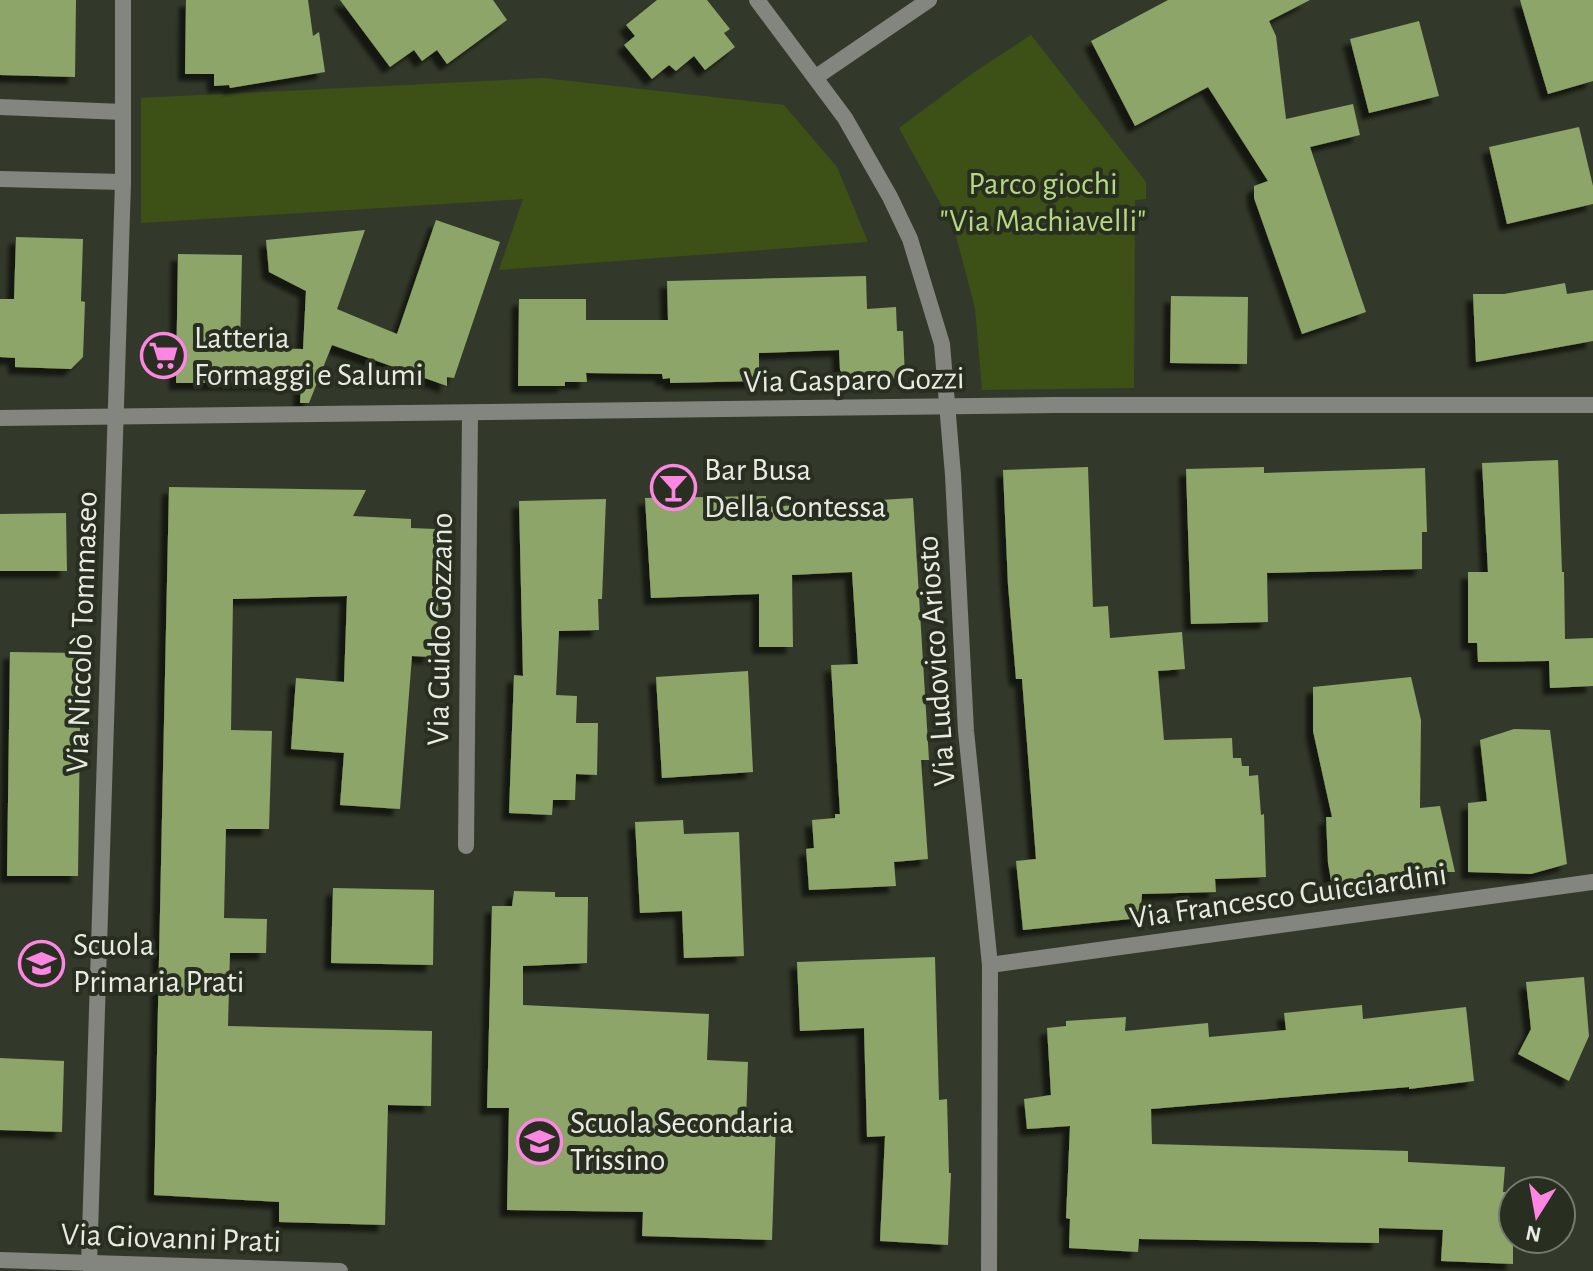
<svg xmlns="http://www.w3.org/2000/svg" width="1593" height="1271" font-family="'Alegreya Sans',sans-serif">
  <style>
    .green { fill: #3d5117 }
    .building { fill: #8da568; filter: url(#shadow) }
    .lines { fill: none; stroke-linecap: round; stroke-linejoin: round }
    .lane { stroke: #82867e; stroke-width: 16 }
    .street { stroke: #82867e; stroke-width: 16 }
    .labels { text-anchor: middle; dominant-baseline: central; stroke-width: 8; stroke-linejoin: round; paint-order: stroke }
    .park-label { font-size: 32px; fill: #b6d880; stroke: #292f20 }
    .poi-label { font-size: 32px; fill: #e7ebe2; stroke: #292f20; text-anchor: start }
    .street-label { font-size: 32px; fill: #e7ebe2; stroke: #292f20 }
  </style>
  <defs>
    <filter id="shadow"><feDropShadow dx="-7" dy="7" stdDeviation="2" flood-color="#0009"/></filter>
  </defs>
  <rect width="100%" height="100%" fill="#33392a"/>
  <!-- green -->
  <g class="green">
    <path d="M1031,35L1146,182V199L1135,200L1134,388L982,390L975,308L954,228L899,128L976,71Z"/>
    <path d="M543,78L784,105L837,167L868,242L499,270L523,199L141,223V98Z"/>
  </g>
  <!-- building -->
  <g class="building">
    <path d="M0,0H76L75,77L0,75Z"/>
    <path d="M186,0H308L313,36L319,32L325,72L230,88L229,85L214,86V74H185Z"/>
    <path d="M340,0H493L507,20L447,64L437,50L422,61L414,50L390,67Z"/>
    <path d="M657,0H707L730,29L724,33L735,47L705,70L694,56L676,71L669,65L652,79L624,45L635,36L626,25Z"/>
    <path d="M1168,0H1310L1269,21L1276,36L1286,119L1353,104L1360,135L1310,147L1366,312L1302,334L1254,198V186L1268,181L1208,87L1135,126L1091,41Z"/>
    <path d="M1520,0H1593V81L1548,94Z"/>
    <path d="M1419,21L1439,96L1369,113L1350,39Z"/>
    <path d="M1579,127L1593,186V204L1507,224L1489,147Z"/>
    <path d="M436,220L500,242L454,378L447,377V386L332,345L309,403H300L301,383H176L178,254L242,255L240,348L303,349L306,291L269,272L266,240L365,230L337,309L397,334Z"/>
    <path d="M16,237L83,239L81,301L85,302L83,357L71,369L15,367V358L0,357V299H14Z"/>
    <path d="M866,276L867,309L896,307L897,331H903L905,378L848,381L840,370L839,350L759,353V381L670,383V378L663,379L662,374L586,373L587,382H565V386H518L519,299H586V320H668L667,281Z"/>
    <path d="M1565,283L1567,294L1593,290V341L1476,362L1473,294H1504Z"/>
    <path d="M1171,296L1248,297L1247,364L1170,363Z"/>
    <path d="M1558,460L1562,572H1564L1565,639L1593,638V686L1550,688L1549,661L1478,662L1477,643H1468V572H1488L1482,463Z"/>
    <path d="M1088,467L1093,607L1108,606L1110,638L1182,632L1185,669L1158,671L1164,740L1232,738L1233,758H1241L1242,766H1249V776L1258,775L1261,815L1264,814L1266,877L1215,879L1216,892L1142,894L1140,918L1023,930L1016,861L1036,859L1022,679H1016L1008,585L1003,470Z"/>
    <path d="M1264,467V473L1425,468L1427,532H1422V569L1267,573L1268,622L1191,624L1186,469Z"/>
    <path d="M169,487L366,490L353,516L411,519V528L435,529L433,571H440L437,633H432L431,657L412,656L400,809L340,805L344,753L291,749L296,678L344,682L347,596L233,599L231,730L272,731L269,829H226L224,918L267,919L266,953H230L228,1026L432,1031L431,1106L388,1105L385,1225L279,1222V1202L154,1195Z"/>
    <path d="M766,496V507L913,498L929,760H921L928,859L894,862L896,886L809,890L806,849L814,848L812,820L835,818V814H840L831,665L858,664L852,572L792,575L793,647H759V594L651,598L645,498Z"/>
    <path d="M606,499L602,599H598L599,630L559,631L556,695L577,696L576,723H598L597,775L576,774L575,800H553L552,815L509,813L514,675L523,676L519,501Z"/>
    <path d="M66,513L67,571H0V514Z"/>
    <path d="M10,652L81,653L78,876H7Z"/>
    <path d="M748,671L753,772L662,778L656,677Z"/>
    <path d="M1411,677L1421,720L1420,808L1440,806L1455,872H1445L1446,883L1333,892L1328,863L1326,817H1332L1313,731V687Z"/>
    <path d="M1514,729L1550,730L1567,864L1531,874L1468,872V803L1487,801L1480,740Z"/>
    <path d="M683,820L684,834L739,832L744,956L684,958L682,911L640,913L635,822Z"/>
    <path d="M333,888L434,890L433,965L331,963Z"/>
    <path d="M514,891L555,892V897H588L587,963L523,966V1005L709,1014L707,1060L748,1062L746,1120L776,1121L772,1240L642,1236L643,1212L507,1210L509,1108H487L492,906H512Z"/>
    <path d="M935,957L939,1100L947,1099L949,1173H951L948,1245L880,1241L885,1136L867,1137L864,1028L800,1031L797,962Z"/>
    <path d="M1584,977L1589,1036L1569,1081L1518,1054L1531,1029L1526,982Z"/>
    <path d="M1362,1005L1363,1019L1466,1007L1474,1081L1409,1089V1087L1151,1109L1152,1144L1408,1151V1162L1505,1167L1503,1192H1513V1264L1441,1261L1443,1230L1379,1228V1243L1139,1239L1138,1252L1069,1248L1070,1219L1066,1218L1070,1126L1027,1129L1024,1099L1051,1095L1047,1028L1066,1026V1021L1126,1017L1125,1031L1208,1023L1209,1037L1286,1030L1284,1013Z"/>
    <path d="M0,1058L64,1061L62,1132L0,1130Z"/>
  </g>
  <g class="lines">
    <!-- lane -->
    <g class="lane">
      <path d="M0,107L123,112"/>
      <path d="M0,179L123,182"/>
    </g>
    <!-- street -->
    <g class="street">
      <path d="M757,0L845,118L890,197L910,239L942,344L953,475L966,731L990,965L989,1271"/>
      <path d="M816,77L929,0"/>
      <path d="M0,418L1054,405H1593"/>
      <path d="M466,846L470,413"/>
      <path d="M990,965L1593,882"/>
      <path d="M0,1260L340,1271"/>
      <path d="M89,1265L123,182V0"/>
    </g>
  </g>
  <!-- icons -->
  <defs>
    <symbol id="supermarket-ring" viewBox="-11 -11 22 22"><circle r="9.5" fill="#292f20" stroke="#fd86e2" stroke-width="1.5"/><path d="M-6-5.5h2.5l.6 2H6L4.5 2H-2.5L-4.4-4H-6ZM-1.5 3.2a1.3 1.3 0 1 0 .1 0ZM3 3.2a1.3 1.3 0 1 0 .1 0Z" fill="#fd86e2"/></symbol>
    <symbol id="bar-ring" viewBox="-11 -11 22 22"><circle r="9.5" fill="#292f20" stroke="#fd86e2" stroke-width="1.5"/><path d="M-6-5H6L.8 .8V4.5H3.5V6h-7V4.5H-.8V.8Z" fill="#fd86e2"/></symbol>
    <symbol id="school-ring" viewBox="-11 -11 22 22"><circle r="9.5" fill="#292f20" stroke="#fd86e2" stroke-width="1.5"/><path d="M0-5L7-2L0 1L-7-2ZM-4 1L0 2.5L4 1V4Q0 6-4 4Z" fill="#fd86e2"/></symbol>
  </defs>
  <g fill-rule="evenodd">
    <use href="#supermarket-ring" x="138" y="330" width="51" height="51"/>
    <use href="#bar-ring" x="648" y="462" width="51" height="51"/>
    <use href="#school-ring" x="16" y="938" width="51" height="51"/>
    <use href="#school-ring" x="514" y="1116" width="51" height="51"/>
  </g>
  <g class="labels">
    <!-- park labels -->
    <g class="park-label">
      <text x="1043" y="184">Parco giochi<tspan x="1043" dy="37">"Via Machiavelli"</tspan></text>
    </g>
    <!-- poi labels -->
    <g class="poi-label">
      <text x="194" y="338">Latteria<tspan x="194" dy="37">Formaggi e Salumi</tspan></text>
      <text x="704" y="470">Bar Busa<tspan x="704" dy="37">Della Contessa</tspan></text>
      <text x="73" y="945">Scuola<tspan x="73" dy="37">Primaria Prati</tspan></text>
      <text x="570" y="1123">Scuola Secondaria<tspan x="570" dy="37">Trissino</tspan></text>
    </g>
    <!-- street labels -->
    <g class="street-label">
      <text transform="translate(854 380) rotate(-1)">Via Gasparo Gozzi</text>
      <text transform="translate(440 629) rotate(-89)">Via Guido Gozzano</text>
      <text transform="translate(82 632) rotate(-88)">Via Niccolò Tommaseo</text>
      <text transform="translate(936 661) rotate(-94)">Via Ludovico Ariosto</text>
      <text transform="translate(1288 896) rotate(-8)">Via Francesco Guicciardini</text>
      <text transform="translate(171 1238) rotate(2)">Via Giovanni Prati</text>
    </g>
  </g>
  <!-- north arrow -->
  <g transform="translate(1537 1215) rotate(191)"><circle r="38" fill="#292f20" stroke="#757a6e" stroke-width="2"/>
  <path d="M0-6L14 30L0 20L-14 30Z" fill="#fd86e2"/>
  <text y="-12" font-size="22" font-weight="bold" text-anchor="middle" fill="#e7ebe2">N</text>
  </g>
</svg>
